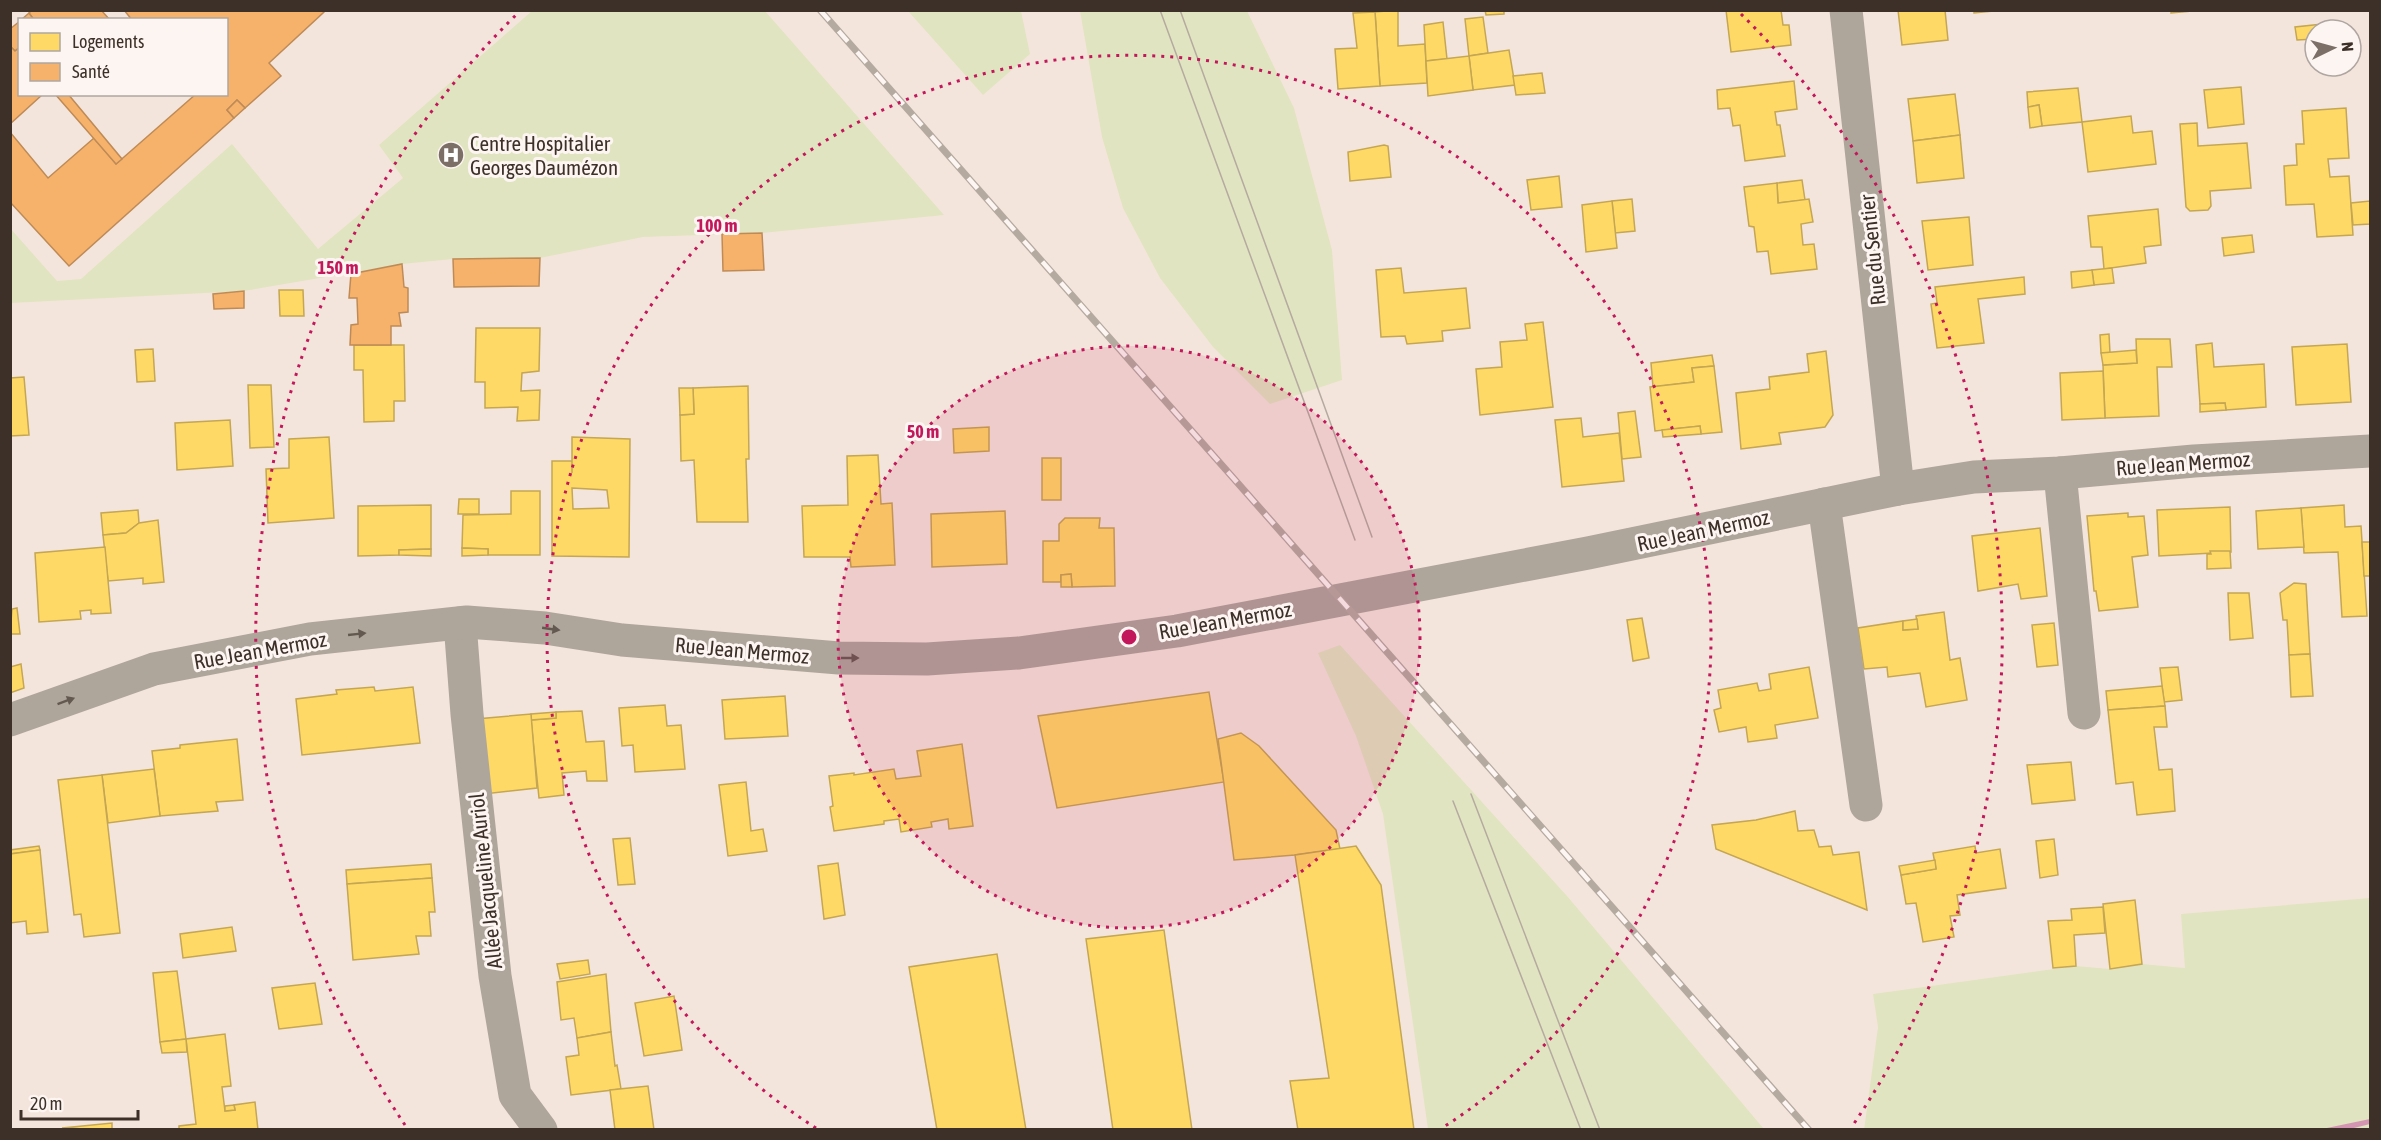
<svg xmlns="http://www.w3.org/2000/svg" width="2381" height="1140" font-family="'Asap Condensed',sans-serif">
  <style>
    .green { fill: #e1e4c0 }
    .water { fill: #d495b3 }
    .homes { fill: #ffd966; stroke: #c4a653; stroke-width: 1.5; fill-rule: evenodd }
    .health { fill: #f6b26b; stroke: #be8b57; stroke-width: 1.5 }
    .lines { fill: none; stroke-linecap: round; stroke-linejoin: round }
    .minor { stroke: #aea69b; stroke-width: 33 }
    .tram { stroke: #b4aaa0; stroke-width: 1.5 }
    .rail-casing { stroke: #b4aaa0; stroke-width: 7 }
    .rail { stroke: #fcf5f1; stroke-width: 4.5; stroke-dasharray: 14; stroke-linecap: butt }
    .oneway { fill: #645950 }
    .ring { fill: none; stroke: #c2185b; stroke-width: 3; stroke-dasharray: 3 6 }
    .labels { text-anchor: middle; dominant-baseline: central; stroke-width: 6; stroke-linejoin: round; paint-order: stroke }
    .poi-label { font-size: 21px; fill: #3c3028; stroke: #fcf5f1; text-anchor: start }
    .street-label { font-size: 21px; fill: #3c3028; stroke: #fcf5f1 }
    .centre { fill: #c2185b; stroke: #fcf5f1; stroke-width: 3 }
    .ring-label { font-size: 18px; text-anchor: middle; font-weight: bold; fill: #c2185b; stroke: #fcf5f1; stroke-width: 6; stroke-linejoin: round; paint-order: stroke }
  </style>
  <rect width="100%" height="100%" fill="#f4e5dc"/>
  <!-- green -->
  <g class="green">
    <path d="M533,10L765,11L944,215L762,233L643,237L540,258L453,259L402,264L244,291L11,303L10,228L57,281L81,279L232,144L318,249L403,178L379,145Z"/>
    <path d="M908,11H1021L1030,54L983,95Z"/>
    <path d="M1080,11H1247L1294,108L1332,250L1342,380L1270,404L1213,347L1160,278L1123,208L1102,137Z"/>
    <path d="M1340,645L1567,896L1764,1129H1428L1383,814L1356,736L1318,653Z"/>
    <path d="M2370,898V1129L1864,1130L1878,1027L1873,994L2076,966L2110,969L2142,964L2185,968L2181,914Z"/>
  </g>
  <!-- water -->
  <path class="water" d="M2370,1119V1124L2350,1129H2322Z"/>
  <!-- homes -->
  <g class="homes">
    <path d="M1398,10V46L1425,44L1427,83L1380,86L1375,12Z"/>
    <path d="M1485,10H1504V14L1486,15Z"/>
    <path d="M1726,10H1781L1783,25H1789L1791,45L1731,52Z"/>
    <path d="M1898,10H1945L1948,40L1902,45Z"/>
    <path d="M1974,10H2004L1974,13Z"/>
    <path d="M2171,10H2204L2171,13Z"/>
    <path d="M1375,12L1380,86L1338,89L1335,49L1357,48L1353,13Z"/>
    <path d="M1483,17L1488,53L1469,56L1465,19Z"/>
    <path d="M1443,22L1447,59L1426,61L1424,25Z"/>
    <path d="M2341,22V30H2315V39L2297,40L2295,27Z"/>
    <path d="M1509,50L1515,85L1473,90L1469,56Z"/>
    <path d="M1469,56L1473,90L1428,96L1426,61Z"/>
    <path d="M1542,73L1545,93L1516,95L1513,76Z"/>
    <path d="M1794,81L1797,109L1775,112L1777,125H1780L1785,156L1745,161L1740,125L1733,126L1730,108L1718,109L1717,90Z"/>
    <path d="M2241,87L2244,124L2208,128L2204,90Z"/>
    <path d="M2078,88L2082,122L2042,126L2039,105L2028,107L2027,92Z"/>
    <path d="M1955,94L1960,135L1913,141L1908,99Z"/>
    <path d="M2039,105L2042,126L2030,128L2028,107Z"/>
    <path d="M2346,108L2349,158L2328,159L2330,177L2349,176L2353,235L2317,237L2314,204L2286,205L2284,166L2297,165L2296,144H2304L2302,111Z"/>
    <path d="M2131,116L2133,133L2152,131L2156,164L2088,172L2082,122Z"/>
    <path d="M2197,123L2198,146L2247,143L2251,188L2210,191L2211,206L2208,210L2190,211L2186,207L2180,124Z"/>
    <path d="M1960,135L1964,178L1917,183L1913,141Z"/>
    <path d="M1384,145L1388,146L1391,177L1350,181L1348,152Z"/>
    <path d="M1559,176L1562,207L1531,210L1527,180Z"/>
    <path d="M1802,180L1805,200L1778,203L1777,183Z"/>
    <path d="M1777,183L1778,203L1809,199L1813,222L1801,224L1803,245L1814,244L1817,269L1771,274L1768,251L1757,252L1754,227L1749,226L1744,187Z"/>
    <path d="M1632,199L1635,231L1615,233L1612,201Z"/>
    <path d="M1612,201L1617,248L1586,252L1582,205Z"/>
    <path d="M2370,201V224L2353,225L2351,203Z"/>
    <path d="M2158,209L2161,245L2144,247L2146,263L2104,269L2102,247H2091L2088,216Z"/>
    <path d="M1969,217L1973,265L1928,270L1922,221Z"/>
    <path d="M2252,235L2254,252L2224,256L2222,238Z"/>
    <path d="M1401,268L1404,293L1466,288L1470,328L1442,331L1443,341L1407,344L1405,336L1381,337L1376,270Z"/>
    <path d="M2112,268L2114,283L2094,285L2092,270Z"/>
    <path d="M2092,270L2094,285L2072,288L2071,272Z"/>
    <path d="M2024,277L2025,294L1978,299L1984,343L1937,348L1931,304L1937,303L1935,287Z"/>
    <path d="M279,290H303L304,316H280Z"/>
    <path d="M1543,322L1553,407L1480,415L1476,369L1502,367L1500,342L1527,340L1525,324Z"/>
    <path d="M476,328H540L539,371L522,373L521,391L540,390L539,420L517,421L518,407L485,408V382H475Z"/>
    <path d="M2109,334L2110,353H2101L2100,335Z"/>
    <path d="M2136,339H2170L2172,367H2157L2159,416L2105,418L2103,365L2137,363Z"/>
    <path d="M2212,343L2214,367L2264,364L2266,407L2226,410L2225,403L2200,404L2196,345Z"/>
    <path d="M2347,344L2351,402L2296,405L2292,347Z"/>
    <path d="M354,345H404L405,401H394V421L364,422L363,370H354Z"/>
    <path d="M153,349L155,381L137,382L135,350Z"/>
    <path d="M2136,350L2137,363L2103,365L2101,353Z"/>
    <path d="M1826,351L1833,415L1825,427L1779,433L1781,444L1741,449L1736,393L1770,389L1769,377L1809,372L1807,354Z"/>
    <path d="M1712,355L1714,366L1692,368L1694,382L1653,387L1651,363Z"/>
    <path d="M1714,366L1722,432L1701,434L1700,426L1655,431L1650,387L1694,382L1692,368Z"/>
    <path d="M2103,371L2105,418L2062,420L2060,373Z"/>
    <path d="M24,377L29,435L10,436V378Z"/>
    <path d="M248,385H271L274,447L250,448Z"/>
    <path d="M748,386L749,459H746L748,522H697L694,460L681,461L680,415L694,414L693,388Z"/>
    <path d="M679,388H693L694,414L680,415Z"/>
    <path d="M2225,403L2226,410L2200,412V404Z"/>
    <path d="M1635,411L1641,457L1622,459L1618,413Z"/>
    <path d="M1581,418L1583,437L1619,433L1624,481L1562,487L1555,420Z"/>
    <path d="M230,420L233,466L177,470L175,423Z"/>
    <path d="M1700,426L1701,434L1663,437L1662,430Z"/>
    <path d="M989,427V451L954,453L953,429Z"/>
    <path d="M329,437L334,518L268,523L266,469L289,468V439Z"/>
    <path d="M572,437L630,439L629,557L552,556V461H572V473ZM572,488L607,490L609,508L573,509Z"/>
    <path d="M878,455L881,504L892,503L895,565L851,567L850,557H804L802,506L848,505L847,456Z"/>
    <rect x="1042" y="458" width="19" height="42"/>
    <path d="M511,491H540V555H488V549L462,548L463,515L511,514Z"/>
    <path d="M459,499H479V514H458Z"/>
    <path d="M431,505V549L399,550V555L358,556V506Z"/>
    <path d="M2344,505L2345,527L2361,526L2367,616L2342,617L2338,552L2304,553L2301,508Z"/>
    <path d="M2230,507L2231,552L2159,556L2157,510Z"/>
    <path d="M2301,508L2304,547L2258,549L2256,511Z"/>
    <path d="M138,510L139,523L126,533L103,535L101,513Z"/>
    <path d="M1005,511L1007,564L932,567L931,514Z"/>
    <path d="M2128,513V517L2144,516L2148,555L2132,557L2138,607L2099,611L2096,591H2094L2087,516Z"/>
    <path d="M1065,518H1100L1099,528H1114L1115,586L1072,587L1071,574L1061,575V582H1043V541H1059V524Z"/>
    <path d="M158,520L164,582L143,584V578L108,581L103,535L126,533L139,523Z"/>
    <path d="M2040,528L2047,596L2021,599L2018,584L1978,591L1972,536Z"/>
    <path d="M2362,542H2370V576H2364Z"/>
    <path d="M105,547L111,613L91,614V610L80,611L81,619L39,622L35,553Z"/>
    <path d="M462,548L488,549V555L462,556Z"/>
    <path d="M431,549V556L399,555V550Z"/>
    <path d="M2210,551H2230L2231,568L2207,569V554H2211Z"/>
    <path d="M1071,574L1072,587H1061V575Z"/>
    <path d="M2294,583L2306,584L2310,654L2289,655L2287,620H2283L2280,593Z"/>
    <path d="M2228,593H2249L2253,638L2230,640Z"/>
    <path d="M17,608L20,634H10L12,609Z"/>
    <path d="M1944,612L1950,660L1960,658L1967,700L1926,707L1920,673L1888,677L1887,667L1864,669L1858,628L1903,621V630L1918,629L1916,616Z"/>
    <path d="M1642,618L1649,658L1633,661L1627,620Z"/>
    <path d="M1917,619L1918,629L1903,630V621Z"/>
    <path d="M2054,623L2058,665L2037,667L2032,625Z"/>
    <path d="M2310,654L2313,696L2291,697L2289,655Z"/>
    <path d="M21,664L24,688L10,693V667Z"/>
    <path d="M1809,667L1818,718L1775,725L1777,738L1748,742L1746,727L1719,732L1714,710L1721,708L1718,690L1757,683L1759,691L1771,689L1769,674Z"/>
    <path d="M2178,667L2182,700L2164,702L2160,668Z"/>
    <path d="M2162,686L2165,706L2108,710L2106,691Z"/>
    <path d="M374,687L375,691L413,687L420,743L302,755L296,699L337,694L336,690Z"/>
    <path d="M1209,692L1224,782L1057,808L1038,716Z"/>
    <path d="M785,696L788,736L725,739L722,700Z"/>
    <path d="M665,705L667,726L681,725L685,769L635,772L633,745L622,746L619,708Z"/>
    <path d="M2165,706L2167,727H2154L2159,770L2172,769L2175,811L2137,815L2133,782L2116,784L2108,710Z"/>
    <path d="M582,711L586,742L604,741L607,781H587L586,771L562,773L564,795L539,798L531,720L556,718V712Z"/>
    <path d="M556,712V718L531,720V714Z"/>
    <path d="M531,714L537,788L484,794L476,719Z"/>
    <path d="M1241,733L1259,746L1336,830L1340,849L1295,855L1234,860L1218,739Z"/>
    <path d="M237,739L243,800L216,802L218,811L160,816L152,751L180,748V745Z"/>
    <path d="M962,744L973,826L949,829L948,819L931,822L932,827L901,832L899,819L884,821V824L834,831L830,807L833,806L829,776L854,773V775L894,769L896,779L921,776L917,751Z"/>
    <path d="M2071,762L2075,800L2032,804L2027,765Z"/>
    <path d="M154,769L160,816L108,823L102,775Z"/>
    <path d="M102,775L120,933L84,937L81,914L74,915L58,780Z"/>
    <path d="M746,782L751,831L763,829L767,851L728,856L719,785Z"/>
    <path d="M1795,811L1798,831L1814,830L1819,847L1831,846L1833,855L1859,852L1867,910L1716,849L1712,825L1756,820Z"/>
    <path d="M630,838L635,884L618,885L613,839Z"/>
    <path d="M2054,839L2058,875L2040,878L2036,841Z"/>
    <path d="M39,846L40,850L10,854V850Z"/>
    <path d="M1356,846L1381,885L1414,1130H1298L1290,1081L1329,1078L1295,855Z"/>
    <path d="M1975,846L1976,853L2000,849L2006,888L1957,895L1960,915L1950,916L1954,937L1923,942L1916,903L1906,904L1901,875L1936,869L1933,853Z"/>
    <path d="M40,850L48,932L27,934L26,921L10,923V854Z"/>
    <path d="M1935,860L1936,869L1901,875L1899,866Z"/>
    <path d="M838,863L845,915L824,919L818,866Z"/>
    <path d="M431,864L432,878L347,884L346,870Z"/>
    <path d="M432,878L435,912H429L431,936H416L419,954L353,960L347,884Z"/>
    <path d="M2135,900L2142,964L2110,969L2103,904Z"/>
    <path d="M2103,907L2105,933L2074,935L2076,966L2053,968L2048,921L2072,920L2071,909Z"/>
    <path d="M232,927L236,951L183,958L180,934Z"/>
    <path d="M1164,930L1192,1130H1113L1086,939Z"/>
    <path d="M997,954L1026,1130H937L909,967Z"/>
    <path d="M588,960L590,974L560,979L557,964Z"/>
    <path d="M177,971L186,1039L160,1042L153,973Z"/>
    <path d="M606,974L611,1032L577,1038L574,1018L561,1020L557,982Z"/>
    <path d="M315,983L322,1024L279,1029L272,988Z"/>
    <path d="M674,996L682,1050L644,1056L635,1003Z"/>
    <path d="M611,1032L615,1066L617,1065L621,1089L571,1095L566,1057L579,1055L577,1038Z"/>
    <path d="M225,1034L231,1086L222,1087L225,1111L235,1110L234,1105L255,1102L258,1130H179V1126L196,1124L186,1039Z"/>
    <path d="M186,1039L187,1052L162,1053L160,1042Z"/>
    <path d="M648,1086L654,1130H615L610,1090Z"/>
    <path d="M234,1105L235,1110L225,1111V1106Z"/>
    <path d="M112,1123V1130L62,1128Z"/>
  </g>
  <!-- health -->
  <g class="health">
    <path d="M32,10H101L110,20H34L29,13Z"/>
    <path d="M124,10H323L324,12L269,63L281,76L245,108L237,100L227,110L234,118L69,266L10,202V132L48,178L94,138L116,164L196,94H226V20H132Z"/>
    <path d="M29,13L34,20H21Z"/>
    <path d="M20,21V47L15,51L10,46V29Z"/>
    <path d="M10,46L15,51L20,47V94H43L10,124Z"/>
    <path d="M55,94H68L122,159L116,164Z"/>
    <path d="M237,100L245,108L234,118L227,110Z"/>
    <path d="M762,233L764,270L723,271L722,234Z"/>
    <path d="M540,258L539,286L454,287L453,259Z"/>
    <path d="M402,264L404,287L408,288V312L399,313L401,326H391V345H350L351,325L358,324L357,298H349L351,274Z"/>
    <path d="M244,291V308L214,309L213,294Z"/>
  </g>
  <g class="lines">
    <!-- minor -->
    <g class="minor">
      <path d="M1846,10L1898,489"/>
      <path d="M2060,473L2084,713"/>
      <path d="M1824,504L1866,805"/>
      <path d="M460,623L467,714L495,976L515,1095L541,1130"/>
      <path d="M10,720L154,669L310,639L467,622L545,628L622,640L839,658L927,659L1019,653L1177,631L1588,553L1898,489L1974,477L2060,473L2194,461L2370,451"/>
    </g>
    <!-- tram -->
    <g class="tram">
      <path d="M1160,10L1355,540"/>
      <path d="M1180,10L1372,537"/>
      <path d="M1471,794L1600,1130"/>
      <path d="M1453,801L1581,1130"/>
    </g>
    <defs>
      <path id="rail" d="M820,10L1809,1130"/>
    </defs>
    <!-- rail casing -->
    <use href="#rail" class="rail-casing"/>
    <!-- rail -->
    <use href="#rail" class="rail"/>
  </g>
  <!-- one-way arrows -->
  <defs><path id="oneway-solid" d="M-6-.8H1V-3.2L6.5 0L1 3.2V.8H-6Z" transform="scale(1.5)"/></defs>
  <g class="oneway">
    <use href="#oneway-solid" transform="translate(551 629) rotate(8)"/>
    <use href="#oneway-solid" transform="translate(357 634) rotate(-6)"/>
    <use href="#oneway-solid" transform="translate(850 658)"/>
    <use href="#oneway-solid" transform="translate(66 701) rotate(-20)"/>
  </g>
  <!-- distance rings -->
  <circle cx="1129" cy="637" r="291" fill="#c2185b" fill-opacity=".12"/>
  <g class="ring">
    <circle cx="1129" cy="637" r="291"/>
    <path d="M816 1128A582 582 0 1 1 1442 1128"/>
    <path d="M405 1125A873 873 0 0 1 517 14M1741 14A873 873 0 0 1 1853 1125"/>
  </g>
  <!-- icons -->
  <defs>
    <symbol id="hospital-disc" viewBox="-11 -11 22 22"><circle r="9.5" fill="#7c6f67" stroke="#fcf5f1"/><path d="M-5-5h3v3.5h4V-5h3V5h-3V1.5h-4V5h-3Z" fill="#fff"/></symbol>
  </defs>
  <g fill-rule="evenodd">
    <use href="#hospital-disc" x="436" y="140" width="30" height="30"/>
  </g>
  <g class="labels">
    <!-- poi labels -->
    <g class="poi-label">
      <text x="470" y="143">Centre Hospitalier<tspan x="470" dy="24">Georges Daumézon</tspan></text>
    </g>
    <!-- street labels -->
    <g class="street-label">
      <text transform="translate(1872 250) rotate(-96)">Rue du Sentier</text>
      <text transform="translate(2183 463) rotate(-4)">Rue Jean Mermoz</text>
      <text transform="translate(1703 530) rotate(-12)">Rue Jean Mermoz</text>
      <text transform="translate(1225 620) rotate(-10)">Rue Jean Mermoz</text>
      <text transform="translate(260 650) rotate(-10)">Rue Jean Mermoz</text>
      <text transform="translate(742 650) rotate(5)">Rue Jean Mermoz</text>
      <text transform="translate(485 881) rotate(-96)">Allée Jacqueline Auriol</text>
    </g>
  </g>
  <circle cx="1129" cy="637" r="9" class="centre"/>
  <g class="ring-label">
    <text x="717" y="232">100 m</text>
    <text x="338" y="274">150 m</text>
    <text x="923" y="438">50 m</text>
  </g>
  <!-- border -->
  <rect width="2381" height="1140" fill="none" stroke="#3c3028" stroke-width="24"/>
  <!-- legend -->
  <rect x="18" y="18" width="210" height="78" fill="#fcf5f1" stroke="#afa6a1" stroke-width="1.5"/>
  <rect x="30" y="33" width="30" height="18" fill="#ffd966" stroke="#afa6a1" stroke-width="1.5"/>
  <text x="72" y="48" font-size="18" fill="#3c3028">Logements</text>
  <rect x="30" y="63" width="30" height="18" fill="#f6b26b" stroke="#afa6a1" stroke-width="1.5"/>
  <text x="72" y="78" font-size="18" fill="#3c3028">Santé</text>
  <!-- north arrow -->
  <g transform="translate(2333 48) rotate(85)"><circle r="28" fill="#fcf5f1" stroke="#afa6a1" stroke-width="1.5"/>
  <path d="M0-4.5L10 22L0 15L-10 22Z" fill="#7c6f67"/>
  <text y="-9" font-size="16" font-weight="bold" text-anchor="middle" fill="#3c3028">N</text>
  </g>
  <!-- scale -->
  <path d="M21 1110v9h117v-9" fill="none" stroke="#3c3028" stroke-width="3"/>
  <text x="30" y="1110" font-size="18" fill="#3c3028" stroke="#fcf5f1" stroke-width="4.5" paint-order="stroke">20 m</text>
</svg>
